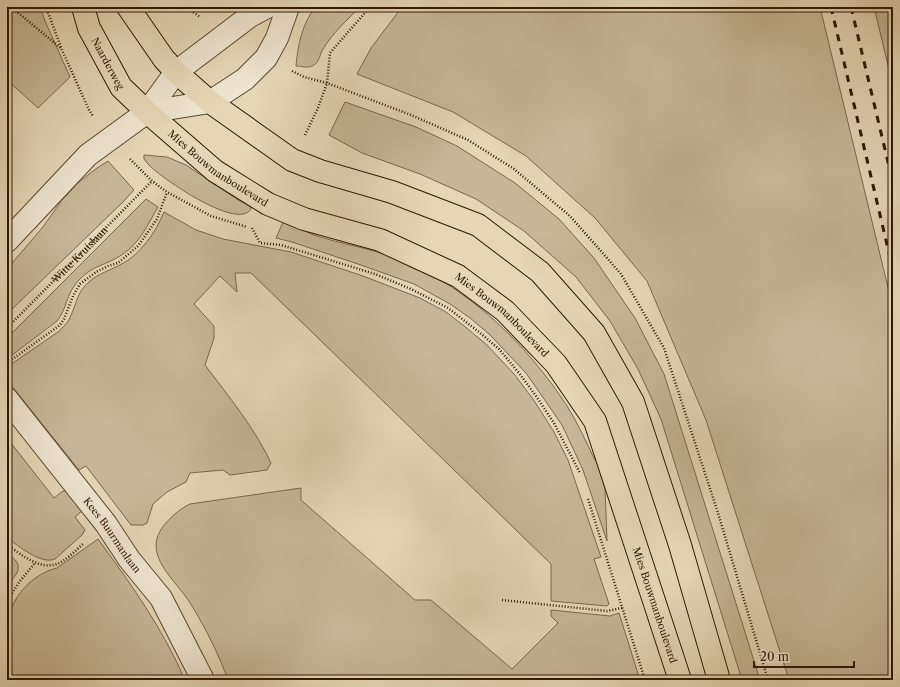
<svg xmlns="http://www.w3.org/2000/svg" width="900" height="687" font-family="'Libre Caslon Text',serif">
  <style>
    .green { fill: #c6b697; stroke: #7b674c }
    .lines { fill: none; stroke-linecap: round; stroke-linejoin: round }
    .minor-casing { stroke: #5d482e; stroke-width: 24 }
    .major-casing { stroke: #301801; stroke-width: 24 }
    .path { stroke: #301801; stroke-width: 2.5; stroke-dasharray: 1 2; stroke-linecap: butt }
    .minor { stroke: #eee4d0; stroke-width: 22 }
    .major { stroke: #e5d6b6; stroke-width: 22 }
    .rail { stroke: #301801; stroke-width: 3; stroke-dasharray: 7 7; stroke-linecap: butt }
    .labels { text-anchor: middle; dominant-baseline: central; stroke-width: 3; stroke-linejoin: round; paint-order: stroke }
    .street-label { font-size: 10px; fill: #301801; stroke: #eee4d0 }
  </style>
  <rect width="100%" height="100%" fill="#e5d6b6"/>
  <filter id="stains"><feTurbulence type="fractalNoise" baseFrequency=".005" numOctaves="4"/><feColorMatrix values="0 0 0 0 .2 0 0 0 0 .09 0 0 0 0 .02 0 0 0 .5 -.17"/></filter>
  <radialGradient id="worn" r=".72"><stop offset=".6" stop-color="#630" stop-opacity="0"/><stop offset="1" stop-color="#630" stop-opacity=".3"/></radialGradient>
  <!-- green -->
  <g class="green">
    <path d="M7,7H40L45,21L70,77L38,108L7,80Z"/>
    <path d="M315,7H360C347,20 332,34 323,49C320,54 319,62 314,65C308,69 302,66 296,66C298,44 302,25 315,7Z"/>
    <path d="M402,7H820L893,308V680H789L706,420L647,281L595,218L526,156L453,112L357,74L371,48Z"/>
    <path d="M874,7H893V86Z"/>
    <path d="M345,102L416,127L457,146L515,183L559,219L594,258L635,318L664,374L760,680H742L661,419L638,369L610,321L576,277L524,231L476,199L420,174L362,153L329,135Z"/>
    <path d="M144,155L167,157L186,165L240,201L250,206L251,209C238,230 170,183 157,172C152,169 148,164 144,159Z"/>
    <path d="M108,161L134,190L123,202L7,314V269L43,227L62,200L79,182L97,168Z"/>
    <path d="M146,199L158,207C148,224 140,243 123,254C108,265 92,265 78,281C66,294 67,309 57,321L7,359V338Z"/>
    <path d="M164,212L196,230L223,239L291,252L363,276L420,298L446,312L463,325L487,345L514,374L533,399L554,432L568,460L601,557L594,559L609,604L607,606L551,601V564L251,273H235L237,292L220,276L194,304L214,326V338L205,365C229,397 254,427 271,463L267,470L230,475L223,470L190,473L186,482L167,492L153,504L147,523L143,525H131L86,466L79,470L7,380V367L58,332C63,327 69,322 71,315C76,305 77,295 84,287C94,275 106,272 120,265C140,255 156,232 164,212Z"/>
    <path d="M283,222C294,226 304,231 314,235C341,244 369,248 396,258C466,285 527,344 567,406C578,423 586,442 595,460H596L605,488L607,541L583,470L562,425L526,373L489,334L470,318L450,304L414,284L361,265L292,242L276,238Z"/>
    <path d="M7,438L54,498L63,491H68L83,510L75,517L85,530L82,535L55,559C41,565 19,546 7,538Z"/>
    <path d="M301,488V500L415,600H431L512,669L558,623L551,616V610L610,616L619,613L640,680H228C219,655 206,629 192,606C177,580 138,554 166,523C173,515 180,509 190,504Z"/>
    <path d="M98,539C131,584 163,629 185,680H7C7,662 5,642 7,625C10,598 32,574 57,568Z"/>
    <path d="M7,553C24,565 20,571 7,586Z"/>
  </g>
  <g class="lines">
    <defs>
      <g id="minor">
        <path d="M147,112L210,102L245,79L266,58L277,38L288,7"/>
        <path d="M7,241L88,155L147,112L176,72L250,16L267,7"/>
        <path id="s2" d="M7,399L106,524L129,559L161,598L203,680"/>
      </g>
      <g id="major">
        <path id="s3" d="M83,7L89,28L121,87L147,112L215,171L268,204L304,219L380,240L458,276L505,311L556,364L595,421L680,680"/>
        <path d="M128,7L164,59L176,72L210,102L292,160L320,171L392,192L478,225L540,272L594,333L633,402L680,545L719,680"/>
      </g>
    </defs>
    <!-- minor casing -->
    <use href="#minor" class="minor-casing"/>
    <!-- major casing -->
    <use href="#major" class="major-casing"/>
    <!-- path -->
    <g class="path">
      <path d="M11,7L62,49"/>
      <path d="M46,7L62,50L89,110L93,116"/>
      <path d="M186,7L200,17"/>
      <path d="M292,71L304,77L327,83L411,115L468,140L514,169L570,216L621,274L664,348L718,513L768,680"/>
      <path d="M305,135L318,108L327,83L330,53L370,7"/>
      <path d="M130,159L152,181L167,192L211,216L247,227"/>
      <path d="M252,228L260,243L281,245L375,274L411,289L448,308L479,332L499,349L519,373L536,396L554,423L580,473"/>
      <path id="s1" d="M7,328L152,181"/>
      <path d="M7,363L60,325L64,319L73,296L80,284L96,272L108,266L118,263L138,246L157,219L167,192"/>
      <path d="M588,499L645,680"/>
      <path d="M7,545C20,553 36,568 53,565C63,564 76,550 84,543"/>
      <path d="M502,600L607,611L622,608"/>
      <path d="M7,601L20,581L35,563"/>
    </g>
    <!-- minor -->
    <use href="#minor" class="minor"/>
    <!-- major -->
    <use href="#major" class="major"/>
    <!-- rail -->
    <g class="rail">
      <path d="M831,7L893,270"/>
      <path d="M851,7L893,183"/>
    </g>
  </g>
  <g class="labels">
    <!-- street labels -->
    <g class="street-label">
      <text stroke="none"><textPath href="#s3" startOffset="62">Naarderweg</textPath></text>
      <text stroke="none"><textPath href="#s3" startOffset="216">Mies Bouwmanboulevard</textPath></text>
      <text stroke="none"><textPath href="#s1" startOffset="103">Witte Kruislaan</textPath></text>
      <text stroke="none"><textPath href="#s3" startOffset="540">Mies Bouwmanboulevard</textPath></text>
      <text stroke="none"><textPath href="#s2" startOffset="172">Kees Buurmanlaan</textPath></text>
      <text stroke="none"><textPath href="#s3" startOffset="876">Mies Bouwmanboulevard</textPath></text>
    </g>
  </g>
  <!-- margin -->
  <rect width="900" height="687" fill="none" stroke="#e5d6b6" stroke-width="24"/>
  <rect x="8" y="8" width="884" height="671" fill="none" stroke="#301801" stroke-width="2"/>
  <rect x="12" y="12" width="876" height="663" fill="none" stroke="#301801"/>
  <!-- scale -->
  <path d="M754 661v6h100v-6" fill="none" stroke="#301801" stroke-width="2"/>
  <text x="760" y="661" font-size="12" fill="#301801" stroke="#eee4d0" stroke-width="3" paint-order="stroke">20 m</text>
  <rect width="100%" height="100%" filter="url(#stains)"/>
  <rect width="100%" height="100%" fill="url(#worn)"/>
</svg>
